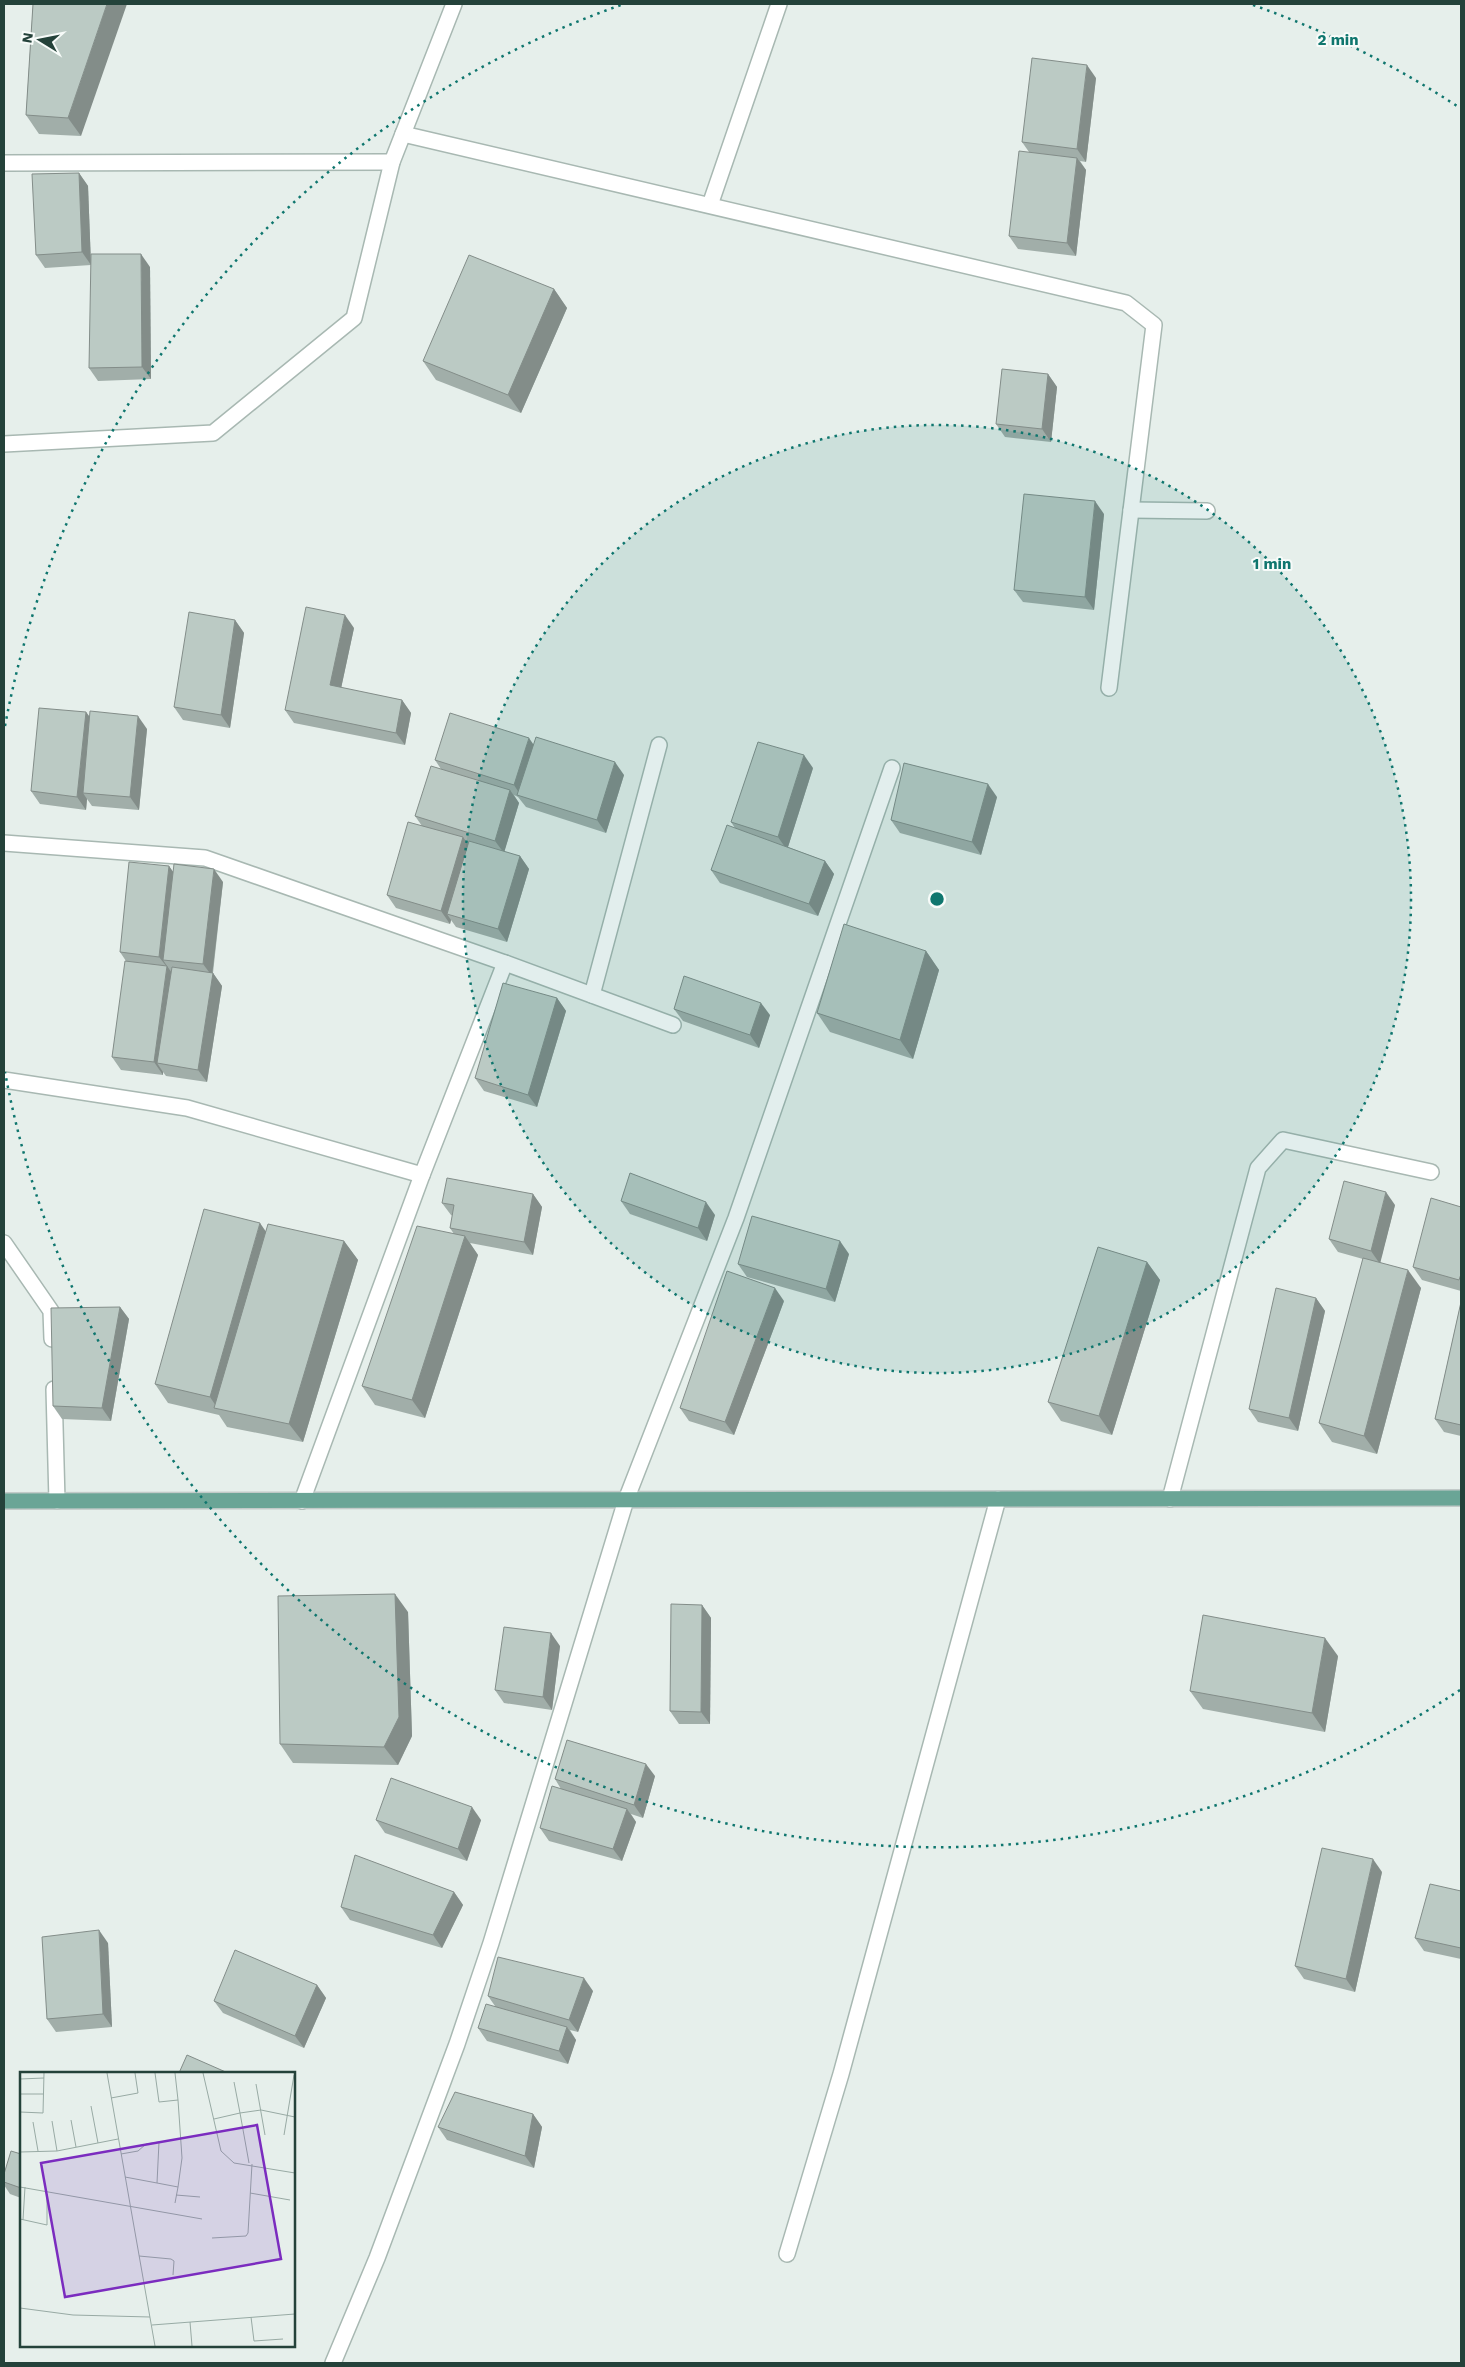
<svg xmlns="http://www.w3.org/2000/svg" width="1465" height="2367" font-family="'Work Sans',sans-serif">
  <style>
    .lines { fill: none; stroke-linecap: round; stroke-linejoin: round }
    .minor-casing { stroke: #a8b8b2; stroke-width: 18 }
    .major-casing { stroke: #c2cac8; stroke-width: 18 }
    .minor { stroke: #fff; stroke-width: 15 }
    .major { stroke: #6aa596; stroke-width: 15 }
    .wall { fill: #a1aea9 }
    .shaded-wall { fill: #838d89 }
    .building { fill: #bbcac4; stroke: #838d89 }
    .ring { fill: none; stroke: #0f766e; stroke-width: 2.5; stroke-dasharray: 2.5 5 }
    .inset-road { fill: none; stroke: #98aaa4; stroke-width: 1 }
    .view { fill: #7b2cbf; fill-opacity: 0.15; stroke: #7b2cbf; stroke-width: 2.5 }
    .inset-edge { fill: none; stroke: #24423a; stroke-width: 2.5 }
    .centre { fill: #0f766e; stroke: #f7fbf9; stroke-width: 2.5 }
    .ring-label { font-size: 15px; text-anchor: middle; font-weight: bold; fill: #0f766e; stroke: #f7fbf9; stroke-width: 4; stroke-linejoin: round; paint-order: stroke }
  </style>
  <rect width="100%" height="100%" fill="#e6efeb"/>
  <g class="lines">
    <defs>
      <g id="minor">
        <path d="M403,134L1126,303L1154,325L1109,688"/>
        <path d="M4,163L392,162"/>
        <path d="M710,205L779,4"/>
        <path d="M4,444L213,433L354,318L392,162L454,4"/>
        <path d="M1131,510L1207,511"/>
        <path d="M4,843L205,858L505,963L422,1175L187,1108L4,1080"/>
        <path d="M505,963L673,1025"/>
        <path d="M592,995L659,745"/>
        <path d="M4,1243L51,1311L52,1339"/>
        <path d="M54,1389L57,1501"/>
        <path d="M1170,1499L1258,1168L1283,1140L1431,1172"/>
        <path d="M302,1501L422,1175"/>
        <path d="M787,2254L841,2074L998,1499"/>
        <path d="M333,2363L377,2258L457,2044L491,1943L626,1500L736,1218L892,768"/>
      </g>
      <path id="major" d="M4,1501L1461,1498"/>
    </defs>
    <!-- minor casing -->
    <use href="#minor" class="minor-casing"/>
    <!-- major casing -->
    <use href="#major" class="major-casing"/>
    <!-- minor -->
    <use href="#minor" class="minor"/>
    <!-- major -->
    <use href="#major" class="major"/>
  </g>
  <!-- wall -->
  <g class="wall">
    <path d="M33,4L81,136L39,134L26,115Z"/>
    <path d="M1096,78L1086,162L1080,161L1086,170L1076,256L1018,249L1009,236L1029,152L1022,142Z"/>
    <path d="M79,173L88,186L91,265L45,268L36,255Z"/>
    <path d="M150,267L151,379L98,381L89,368Z"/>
    <path d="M554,289L567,308L521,413L436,380L423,361Z"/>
    <path d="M1048,374L1057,387L1051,442L1005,437L996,424Z"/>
    <path d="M1104,514L1094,610L1023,602L1014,590Z"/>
    <path d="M235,620L244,633L230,728L183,720L174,707Z"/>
    <path d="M354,628L341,688L402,700L411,713L405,745L294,723L285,710Z"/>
    <path d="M86,712L90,717L147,729L139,810L92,806L87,799L86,810L40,804L31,791Z"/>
    <path d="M533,744L624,775L606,833L526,807L518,797L514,795L519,803L504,852L520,856L529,869L507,942L456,927L451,920L450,924L396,908L387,895L422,826L415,816L441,769L435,760Z"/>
    <path d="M813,768L788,847L825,861L834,874L818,916L720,883L711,870L735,828L731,822Z"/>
    <path d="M997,797L981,855L900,833L891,820Z"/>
    <path d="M169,866L173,872L223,882L213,973L222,986L207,1082L166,1076L163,1072V1075L121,1070L112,1057L126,961L120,952Z"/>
    <path d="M926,951L939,970L913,1059L830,1032L817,1013Z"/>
    <path d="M557,998L566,1011L537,1107L484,1091L475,1078Z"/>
    <path d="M674,1009L770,1015L759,1048L683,1021Z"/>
    <path d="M533,1194L542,1207L533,1255L470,1243L478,1255L425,1418L375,1405L362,1386L454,1234L450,1228L453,1216L451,1215L442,1203Z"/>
    <path d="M621,1201L715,1215L707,1241L630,1214Z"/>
    <path d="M1395,1205L1380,1262L1421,1288L1377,1454L1332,1442L1319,1423L1363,1259L1338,1252L1329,1239Z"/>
    <path d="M1461,1207V1291L1422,1280L1413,1267Z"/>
    <path d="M265,1231L344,1241L358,1260L303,1442L227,1427L219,1415L168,1403L155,1384Z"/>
    <path d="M849,1254L835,1302L747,1277L738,1264Z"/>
    <path d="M1147,1262L1160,1280L1112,1435L1061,1421L1048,1402Z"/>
    <path d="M1316,1298L1325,1311L1298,1431L1258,1422L1249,1409Z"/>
    <path d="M784,1301L734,1435L689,1421L680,1408Z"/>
    <path d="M1461,1302V1436L1444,1432L1435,1419Z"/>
    <path d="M120,1307L129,1319L111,1421L62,1419L53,1406Z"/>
    <path d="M702,1605L711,1618L710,1724H679L670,1711Z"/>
    <path d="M408,1612L412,1736L398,1765L293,1763L280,1744Z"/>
    <path d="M560,1646L552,1710L504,1703L495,1690Z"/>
    <path d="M1338,1656L1325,1732L1203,1709L1190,1691Z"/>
    <path d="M655,1776L643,1818L631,1814L636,1822L622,1861L549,1841L540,1828L561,1789L555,1779Z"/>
    <path d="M376,1820H481L467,1861L385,1833Z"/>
    <path d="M1382,1872L1355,1992L1304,1979L1295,1966Z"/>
    <path d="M1461,1891V1959L1424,1951L1415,1938Z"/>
    <path d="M454,1892L463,1905L442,1948L350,1920L341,1907Z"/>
    <path d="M108,1943L112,2027L56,2032L47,2019Z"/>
    <path d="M317,1985L326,1998L304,2048L223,2013L214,2001Z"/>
    <path d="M593,1991L578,2032L570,2030L576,2040L568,2064L487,2041L478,2028L495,2006L488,1996Z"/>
    <path d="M533,2114L542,2127L534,2168L447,2140L438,2127Z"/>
    <path d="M21,2154V2198L10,2194L4,2185V2174Z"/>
  </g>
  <!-- shaded-wall -->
  <g class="shaded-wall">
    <path d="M107,4H127L81,136L68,118Z"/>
    <path d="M1087,65L1096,78L1086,162L1077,149Z"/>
    <path d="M1077,158L1086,170L1076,256L1067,243Z"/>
    <path d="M79,173L88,186L91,265L82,252Z"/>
    <path d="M141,254L150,267L151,379L142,367Z"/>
    <path d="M554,289L567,308L521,413L508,395Z"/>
    <path d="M1048,374L1057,387L1051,442L1042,429Z"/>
    <path d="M1095,501L1104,514L1094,610L1085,597Z"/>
    <path d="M345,615L354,628L339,698L330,685Z"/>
    <path d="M235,620L244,633L230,728L221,715Z"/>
    <path d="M402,700L411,713L405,745L396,733Z"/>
    <path d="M86,712L95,725L83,793L87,799L86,810L77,797Z"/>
    <path d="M138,716L147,729L139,810L130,797Z"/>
    <path d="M529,738L538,751L521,796L514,785Z"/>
    <path d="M804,755L813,768L787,850L778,837Z"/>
    <path d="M615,762L624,775L606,833L597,820Z"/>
    <path d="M988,784L997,797L981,855L972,842Z"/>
    <path d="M510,790L519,803L504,853L495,841Z"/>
    <path d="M463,837L472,850L447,914L451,920L450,924L441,911Z"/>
    <path d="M520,856L529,869L507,942L498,929Z"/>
    <path d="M825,861L834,874L818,916L809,904Z"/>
    <path d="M169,866L178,879L163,960L176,979L157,1063L163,1072V1075L154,1062L167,967L159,957Z"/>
    <path d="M214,869L223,882L212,976L203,964Z"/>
    <path d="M926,951L939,970L913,1059L900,1040Z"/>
    <path d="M213,973L222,986L207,1082L198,1070Z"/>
    <path d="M557,998L566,1011L537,1107L528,1095Z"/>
    <path d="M761,1003L770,1015L759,1048L750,1035Z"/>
    <path d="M1386,1192L1395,1205L1380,1264L1371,1251Z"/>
    <path d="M533,1194L542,1207L533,1255L524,1242Z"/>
    <path d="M706,1202L715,1215L707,1241L698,1228Z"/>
    <path d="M260,1223L273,1242L218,1409L210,1397Z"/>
    <path d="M465,1236L478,1255L425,1418L412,1400Z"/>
    <path d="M344,1241L358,1260L303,1442L289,1424Z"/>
    <path d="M840,1241L849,1254L835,1302L826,1289Z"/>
    <path d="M1147,1262L1160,1280L1112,1435L1099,1416Z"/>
    <path d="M1408,1270L1421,1288L1377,1454L1364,1436Z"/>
    <path d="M775,1288L784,1301L734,1435L725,1422Z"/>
    <path d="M1316,1298L1325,1311L1298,1431L1289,1418Z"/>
    <path d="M120,1307L129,1319L111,1421L102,1408Z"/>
    <path d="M395,1594L408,1612L412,1736L398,1765L384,1747Z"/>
    <path d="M702,1605L711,1618L710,1724L701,1712Z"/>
    <path d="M551,1633L560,1646L552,1710L543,1697Z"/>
    <path d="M1325,1638L1338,1656L1325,1732L1312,1713Z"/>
    <path d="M646,1764L655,1776L643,1818L634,1805Z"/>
    <path d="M472,1807L481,1820L467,1861L458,1849Z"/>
    <path d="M627,1809L636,1822L622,1861L613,1849Z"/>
    <path d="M1373,1859L1382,1872L1355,1992L1346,1979Z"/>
    <path d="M454,1892L463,1905L442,1948L433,1935Z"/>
    <path d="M99,1930L108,1943L112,2027L103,2014Z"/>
    <path d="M584,1978L593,1991L578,2032L569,2020Z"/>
    <path d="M317,1985L326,1998L304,2048L295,2036Z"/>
    <path d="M567,2027L576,2040L568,2064L559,2051Z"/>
    <path d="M533,2114L542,2127L534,2168L525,2156Z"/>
  </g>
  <!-- building -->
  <g class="building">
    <path d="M33,4H107L68,118L26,115Z"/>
    <path d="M1032,58L1087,65L1077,149L1022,142Z"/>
    <path d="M1019,151L1077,158L1067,243L1009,236Z"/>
    <path d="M79,173L82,252L36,255L32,174Z"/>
    <path d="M91,254H141L142,367L89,368Z"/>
    <path d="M469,255L554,289L508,395L423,361Z"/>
    <path d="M1002,369L1048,374L1042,429L996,424Z"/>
    <path d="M1024,494L1095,501L1085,597L1014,590Z"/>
    <path d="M306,607L345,615L330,685L402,700L396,733L285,710Z"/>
    <path d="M189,612L235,620L221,715L174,707Z"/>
    <path d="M39,708L86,712L77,797L31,791Z"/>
    <path d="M90,711L138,716L130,797L83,793Z"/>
    <path d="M450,713L529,738L514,785L435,760Z"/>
    <path d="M536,737L615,762L597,820L517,795Z"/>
    <path d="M758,742L804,755L778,837L731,822Z"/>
    <path d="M904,763L988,784L972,842L891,820Z"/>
    <path d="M431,766L510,790L495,841L415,816Z"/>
    <path d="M408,822L463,837L441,911L387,895Z"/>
    <path d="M727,825L825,861L809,904L711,870Z"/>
    <path d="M469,841L520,856L498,929L447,914Z"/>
    <path d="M129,862L169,866L159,957L120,952Z"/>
    <path d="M174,864L214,869L203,964L163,960Z"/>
    <path d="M844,924L926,951L900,1040L817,1013Z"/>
    <path d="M125,961L167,966L154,1062L112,1057Z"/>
    <path d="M172,967L213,973L198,1070L157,1063Z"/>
    <path d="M684,976L761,1003L750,1035L674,1009Z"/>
    <path d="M503,983L557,998L528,1095L475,1078Z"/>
    <path d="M630,1173L706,1202L698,1228L621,1201Z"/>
    <path d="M447,1178L533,1194L524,1242L450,1228L454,1205L442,1203Z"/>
    <path d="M1344,1181L1386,1192L1371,1251L1329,1239Z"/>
    <path d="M1431,1198L1461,1207V1274L1459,1280L1413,1267Z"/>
    <path d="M204,1209L260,1223L210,1397L155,1384Z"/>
    <path d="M752,1216L840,1241L826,1289L738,1264Z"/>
    <path d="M268,1224L344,1241L289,1424L214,1408Z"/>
    <path d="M417,1226L465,1236L412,1400L362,1386Z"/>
    <path d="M1098,1247L1147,1262L1099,1416L1048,1402Z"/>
    <path d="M1363,1258L1408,1270L1364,1436L1319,1423Z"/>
    <path d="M727,1271L775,1288L725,1422L680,1408Z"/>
    <path d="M1276,1288L1316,1298L1289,1418L1249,1409Z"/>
    <path d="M1461,1302V1425L1435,1419Z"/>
    <path d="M120,1307L102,1408L53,1406L51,1308Z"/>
    <path d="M395,1594L399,1717L384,1747L280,1744L278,1596Z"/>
    <path d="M671,1604L702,1605L701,1712L670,1711Z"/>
    <path d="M1203,1615L1325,1638L1312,1713L1190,1691Z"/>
    <path d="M504,1627L551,1633L543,1697L495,1690Z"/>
    <path d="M567,1740L646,1764L634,1805L555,1779Z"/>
    <path d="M391,1778L472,1807L458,1849L376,1820Z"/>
    <path d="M552,1786L627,1809L613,1849L540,1828Z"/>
    <path d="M1322,1848L1373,1859L1346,1979L1295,1966Z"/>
    <path d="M355,1855L454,1892L433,1935L341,1907Z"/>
    <path d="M1430,1884L1461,1891V1948L1415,1938Z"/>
    <path d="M99,1930L103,2014L47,2019L42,1937Z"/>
    <path d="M235,1950L317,1985L295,2036L214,2001Z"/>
    <path d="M498,1957L584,1978L569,2020L488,1996Z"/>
    <path d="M486,2004L567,2027L559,2051L478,2028Z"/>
    <path d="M187,2055L228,2073H179Z"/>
    <path d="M455,2092L533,2114L525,2156L438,2127Z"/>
    <path d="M11,2151L21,2154V2188L4,2182V2174Z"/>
  </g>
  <!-- distance rings -->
  <circle cx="937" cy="899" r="474" fill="#0f766e" fill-opacity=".12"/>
  <g class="ring">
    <circle cx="937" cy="899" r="474"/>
    <path d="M1460 1690A948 948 0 0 1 5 1072M5 726A948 948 0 0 1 621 5M1253 5A948 948 0 0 1 1460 108"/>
  </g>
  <!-- overview -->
  <g transform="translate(20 2072)">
    <rect width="275" height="275" fill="#e6efeb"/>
    <path class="inset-road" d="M87,1L135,274M135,1L139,30L158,28L155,1M183,1L201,79L214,91L275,101M0,7L24,6M214,10L220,41L241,38L275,45M236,12L245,63M0,22H24M91,26L118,21L115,1M71,34L78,71M0,40L23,41L24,1M194,47L220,41L229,91M51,48L56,75M32,49L37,79M13,50L18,79M264,63L274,3M0,80L37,79L98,67M101,82L118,79L126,72L139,70L137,111L158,115L162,86L158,28M105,105L137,111M0,115L182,147M230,121L270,128M156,123L180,125M155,131L158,115M0,147L27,153V122M3,148L5,115M192,166L226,164L228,161L232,92M119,184L151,187L154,189L153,203M0,236L53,243L130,245M231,245L234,269L263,267M170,250L172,274M132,253L275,242"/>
    <path class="view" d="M237,53L261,187L45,225L21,91Z"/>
    <rect width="275" height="275" class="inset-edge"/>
  </g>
  <circle cx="937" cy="899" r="8" class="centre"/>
  <g class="ring-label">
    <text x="1338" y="45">2 min</text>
    <text x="1272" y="569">1 min</text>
  </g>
  <!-- border -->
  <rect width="1465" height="2367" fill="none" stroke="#24423a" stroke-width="10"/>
  <!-- north arrow -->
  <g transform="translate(40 40) rotate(280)" stroke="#f7fbf9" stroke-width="4" paint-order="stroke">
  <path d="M0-4L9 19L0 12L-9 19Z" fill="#24423a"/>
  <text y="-8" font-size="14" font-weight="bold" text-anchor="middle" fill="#24423a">N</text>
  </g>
</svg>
